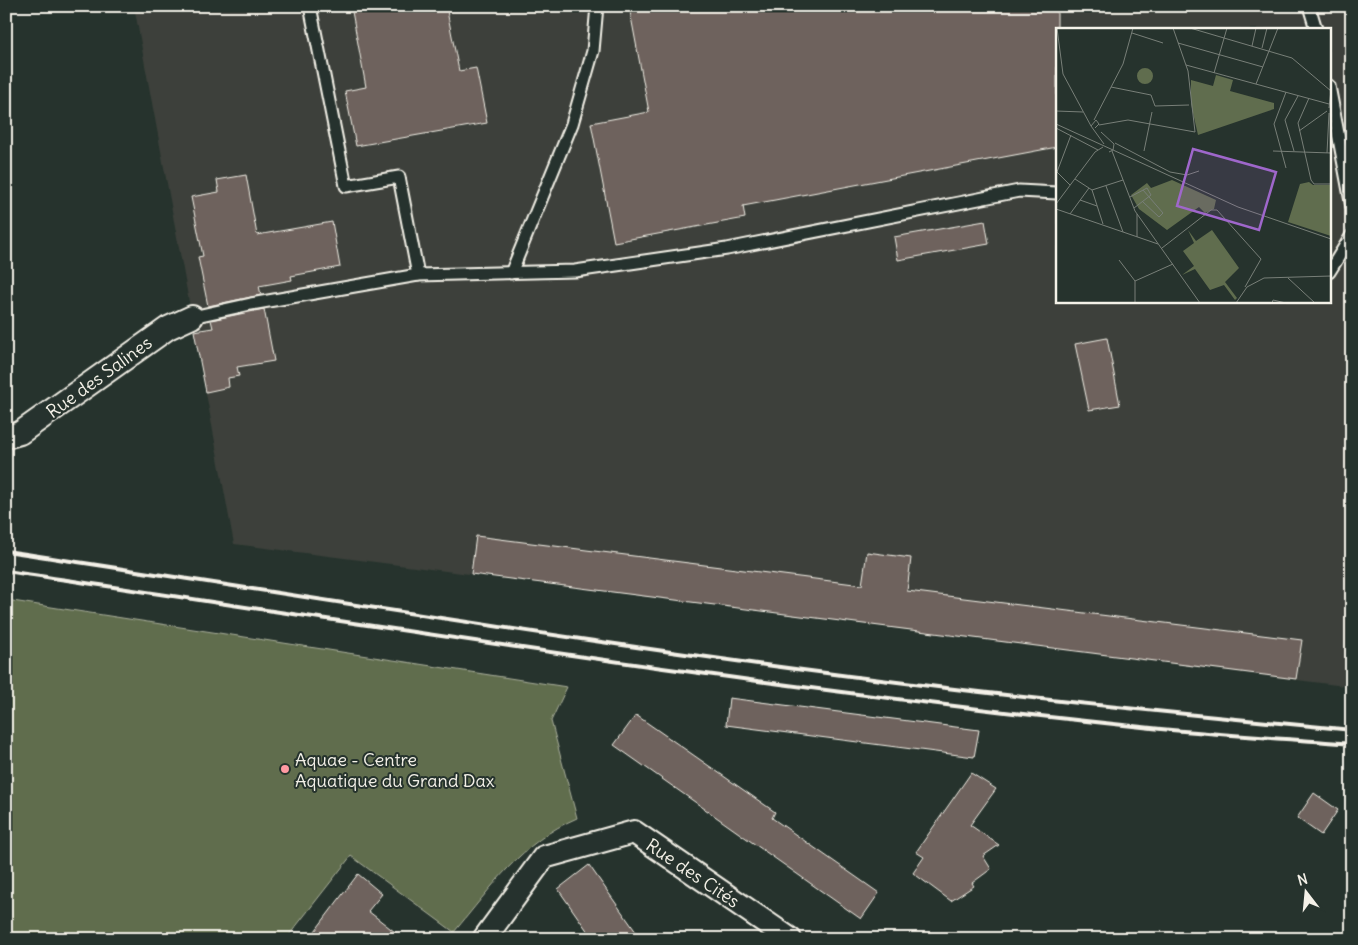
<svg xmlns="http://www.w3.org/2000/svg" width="1358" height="945" font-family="Delius,sans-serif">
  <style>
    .built { fill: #3c413b; fill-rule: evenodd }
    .green { fill: #606d4e; stroke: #aaaf9b }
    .building { fill: #6e625d; stroke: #f4f1e8 }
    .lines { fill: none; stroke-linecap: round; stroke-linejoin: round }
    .service-casing { stroke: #f4f1e8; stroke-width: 15 }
    .minor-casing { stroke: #f4f1e8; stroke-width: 26 }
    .service { stroke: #26332d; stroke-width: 11 }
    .minor { stroke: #26332d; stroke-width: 22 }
    .rail { stroke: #f4f1e8; stroke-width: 4 }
    .poi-dot { fill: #ff9aa2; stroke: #26332d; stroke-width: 2 }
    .labels { text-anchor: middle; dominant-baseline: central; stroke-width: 4; stroke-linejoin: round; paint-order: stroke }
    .street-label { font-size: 18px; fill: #f4f1e8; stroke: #26332d }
    .poi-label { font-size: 18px; fill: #f4f1e8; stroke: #26332d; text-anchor: start }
    .inset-road { fill: none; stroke: #787f78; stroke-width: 1 }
    .view { fill: #9f67cb; fill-opacity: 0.15; stroke: #9f67cb; stroke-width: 2.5 }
    .inset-edge { fill: none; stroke: #f4f1e8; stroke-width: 2.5 }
  </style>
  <rect width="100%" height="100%" fill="#26332d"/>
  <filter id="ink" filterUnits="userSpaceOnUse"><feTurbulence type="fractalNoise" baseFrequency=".02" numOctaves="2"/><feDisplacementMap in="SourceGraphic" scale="10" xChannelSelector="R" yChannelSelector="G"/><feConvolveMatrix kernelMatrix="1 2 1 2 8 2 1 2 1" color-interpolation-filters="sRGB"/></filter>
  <g filter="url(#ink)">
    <!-- built -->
    <path class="built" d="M134,6H1352V687L234,544ZM1057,29H1329V301H1057Z"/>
    <!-- green -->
    <path class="green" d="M6,600L567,687L551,721L577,818C521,842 492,887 454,932L351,856L286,939H6Z"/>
    <!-- building -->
    <g class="building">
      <path d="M351,6H446L459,71L476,68L487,123L356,146L345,91L366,87Z"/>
      <path d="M629,6H1057V147L743,206L745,218L614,242L591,123L649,112Z"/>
      <path d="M246,175L257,235L332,222L340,267L291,276L292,280L259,286L261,295L208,306L198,257L203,256L191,197L219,192L217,180Z"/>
      <path d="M985,221L989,244L898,260L894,237Z"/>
      <path d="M264,309L274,361L237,367L239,376L228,378L229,387L206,392L194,331L213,328L211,320Z"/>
      <path d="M1107,338L1120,405L1089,410L1075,344Z"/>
      <path d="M476,536L862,585L867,552L911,558L907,591L1302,640L1296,679L471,574Z"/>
      <path d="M729,698L979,730L974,757L726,725Z"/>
      <path d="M636,715L775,812L772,818L879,893L861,919L614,745Z"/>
      <path d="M971,773L996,789L970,825L999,845L983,856L991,869L972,883L974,886L951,901L913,873L924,857L916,852Z"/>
      <path d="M1314,793L1338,810L1321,835L1297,818Z"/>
      <path d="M589,865L610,895L641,939H593L558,889Z"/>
      <path d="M358,874L382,894L368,911L404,939H309Z"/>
    </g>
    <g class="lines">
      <defs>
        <g id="service">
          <path d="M1309,6L1316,29"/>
          <path d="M1329,86L1352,207"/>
          <path d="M1329,272L1352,235"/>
          <path d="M511,273L572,124L593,51L597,6"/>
          <path d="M418,275L575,271L727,249L1019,191L1057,193"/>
          <path d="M192,317L251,304L418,275L399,177L346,186L310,6"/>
        </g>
        <g id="minor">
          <path d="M6,437L20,433L168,328L192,317"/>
          <path d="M484,939L544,857L634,832L790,939"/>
        </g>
      </defs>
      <!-- service casing -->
      <use href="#service" class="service-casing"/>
      <!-- minor casing -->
      <use href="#minor" class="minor-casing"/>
      <!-- service -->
      <use href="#service" class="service"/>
      <!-- minor -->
      <use href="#minor" class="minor"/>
      <!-- rail -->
      <g class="rail">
        <path d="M6,551C316,598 626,650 938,687C1076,704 1214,717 1352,730"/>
        <path d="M6,571C390,628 775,690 1161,729C1225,735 1288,739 1352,744"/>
      </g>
    </g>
  </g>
  <!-- markers -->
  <circle class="poi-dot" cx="285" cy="769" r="5"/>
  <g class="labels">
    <!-- street labels -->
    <g class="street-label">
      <text transform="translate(99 377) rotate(-36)">Rue des Salines</text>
      <text transform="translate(693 873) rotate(34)">Rue des Cités</text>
    </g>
    <!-- poi labels -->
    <g class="poi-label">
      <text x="295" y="759">Aquae - Centre<tspan x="295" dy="21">Aquatique du Grand Dax</tspan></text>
    </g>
  </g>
  <!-- overview -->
  <g transform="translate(1056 28)">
    <rect width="275" height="275" fill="#26332d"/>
    <path d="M81 48a8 8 0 1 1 16 0a8 8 0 1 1-16 0ZM160,47L177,52L174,63L218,75V81L142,107L135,76V52L157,58ZM116,152L160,172L158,181L149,185L143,179L111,202L83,181L75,167L91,155L95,160ZM253,154L257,157H275V208L232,194L244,156ZM132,202L140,213L156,202L183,240L169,254L181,270L179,272L168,257L154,262L139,241L126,247L138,238L127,223L138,215Z" fill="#606d4e"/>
    <path class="inset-road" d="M1,0L7,46L35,98M134,0L236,30L275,63M76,5L107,15M122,15L207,39M196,18L200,0M206,20L211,0M130,37L273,76M158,45L171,0M200,56L222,0M55,59L95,67L99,78L133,77M253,70L242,95L255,152L258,156H275M273,80L275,62M0,83L27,84M38,92L67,36L77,0M0,96L182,179L275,211M43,97L72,92L139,104L132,43L117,0M0,100L42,122M39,100L43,96L40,92L35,98L48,116M243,103L271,83M45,104L58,116L57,122L53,124M59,115L114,144L131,147L143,143M56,123L79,183L144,275M88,123L96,84M217,123L275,125M238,123L229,92L242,68M271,125L273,85M230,140L218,96L230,64M19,151L36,162L67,152M14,157L1,144L15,107M50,158L67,204M36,162L47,196M87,162L107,185L103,189L87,174M74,169L91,160L95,167L78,180M24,172L41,178M0,176L39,124L47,119M0,181L102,216M14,186L33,160M81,209V186M106,220L155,182H161L205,231L189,259M63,232L79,253M232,250L259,275M79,275V253L117,236M180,275L191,259L208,250L275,248M216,275L217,272L230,275"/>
    <path class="view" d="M137,121L220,144L203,202L121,178Z"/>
    <rect width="275" height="275" class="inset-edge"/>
  </g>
  <!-- margin -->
  <rect width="1358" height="945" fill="none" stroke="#26332d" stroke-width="25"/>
  <rect x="12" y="12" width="1333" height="920" fill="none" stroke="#f4f1e8" stroke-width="2" filter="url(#ink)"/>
  <!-- north arrow -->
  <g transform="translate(1306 892) rotate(344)" stroke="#26332d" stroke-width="4" paint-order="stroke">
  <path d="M0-4L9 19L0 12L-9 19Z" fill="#f4f1e8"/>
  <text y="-8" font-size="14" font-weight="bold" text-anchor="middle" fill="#f4f1e8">N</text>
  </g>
</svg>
